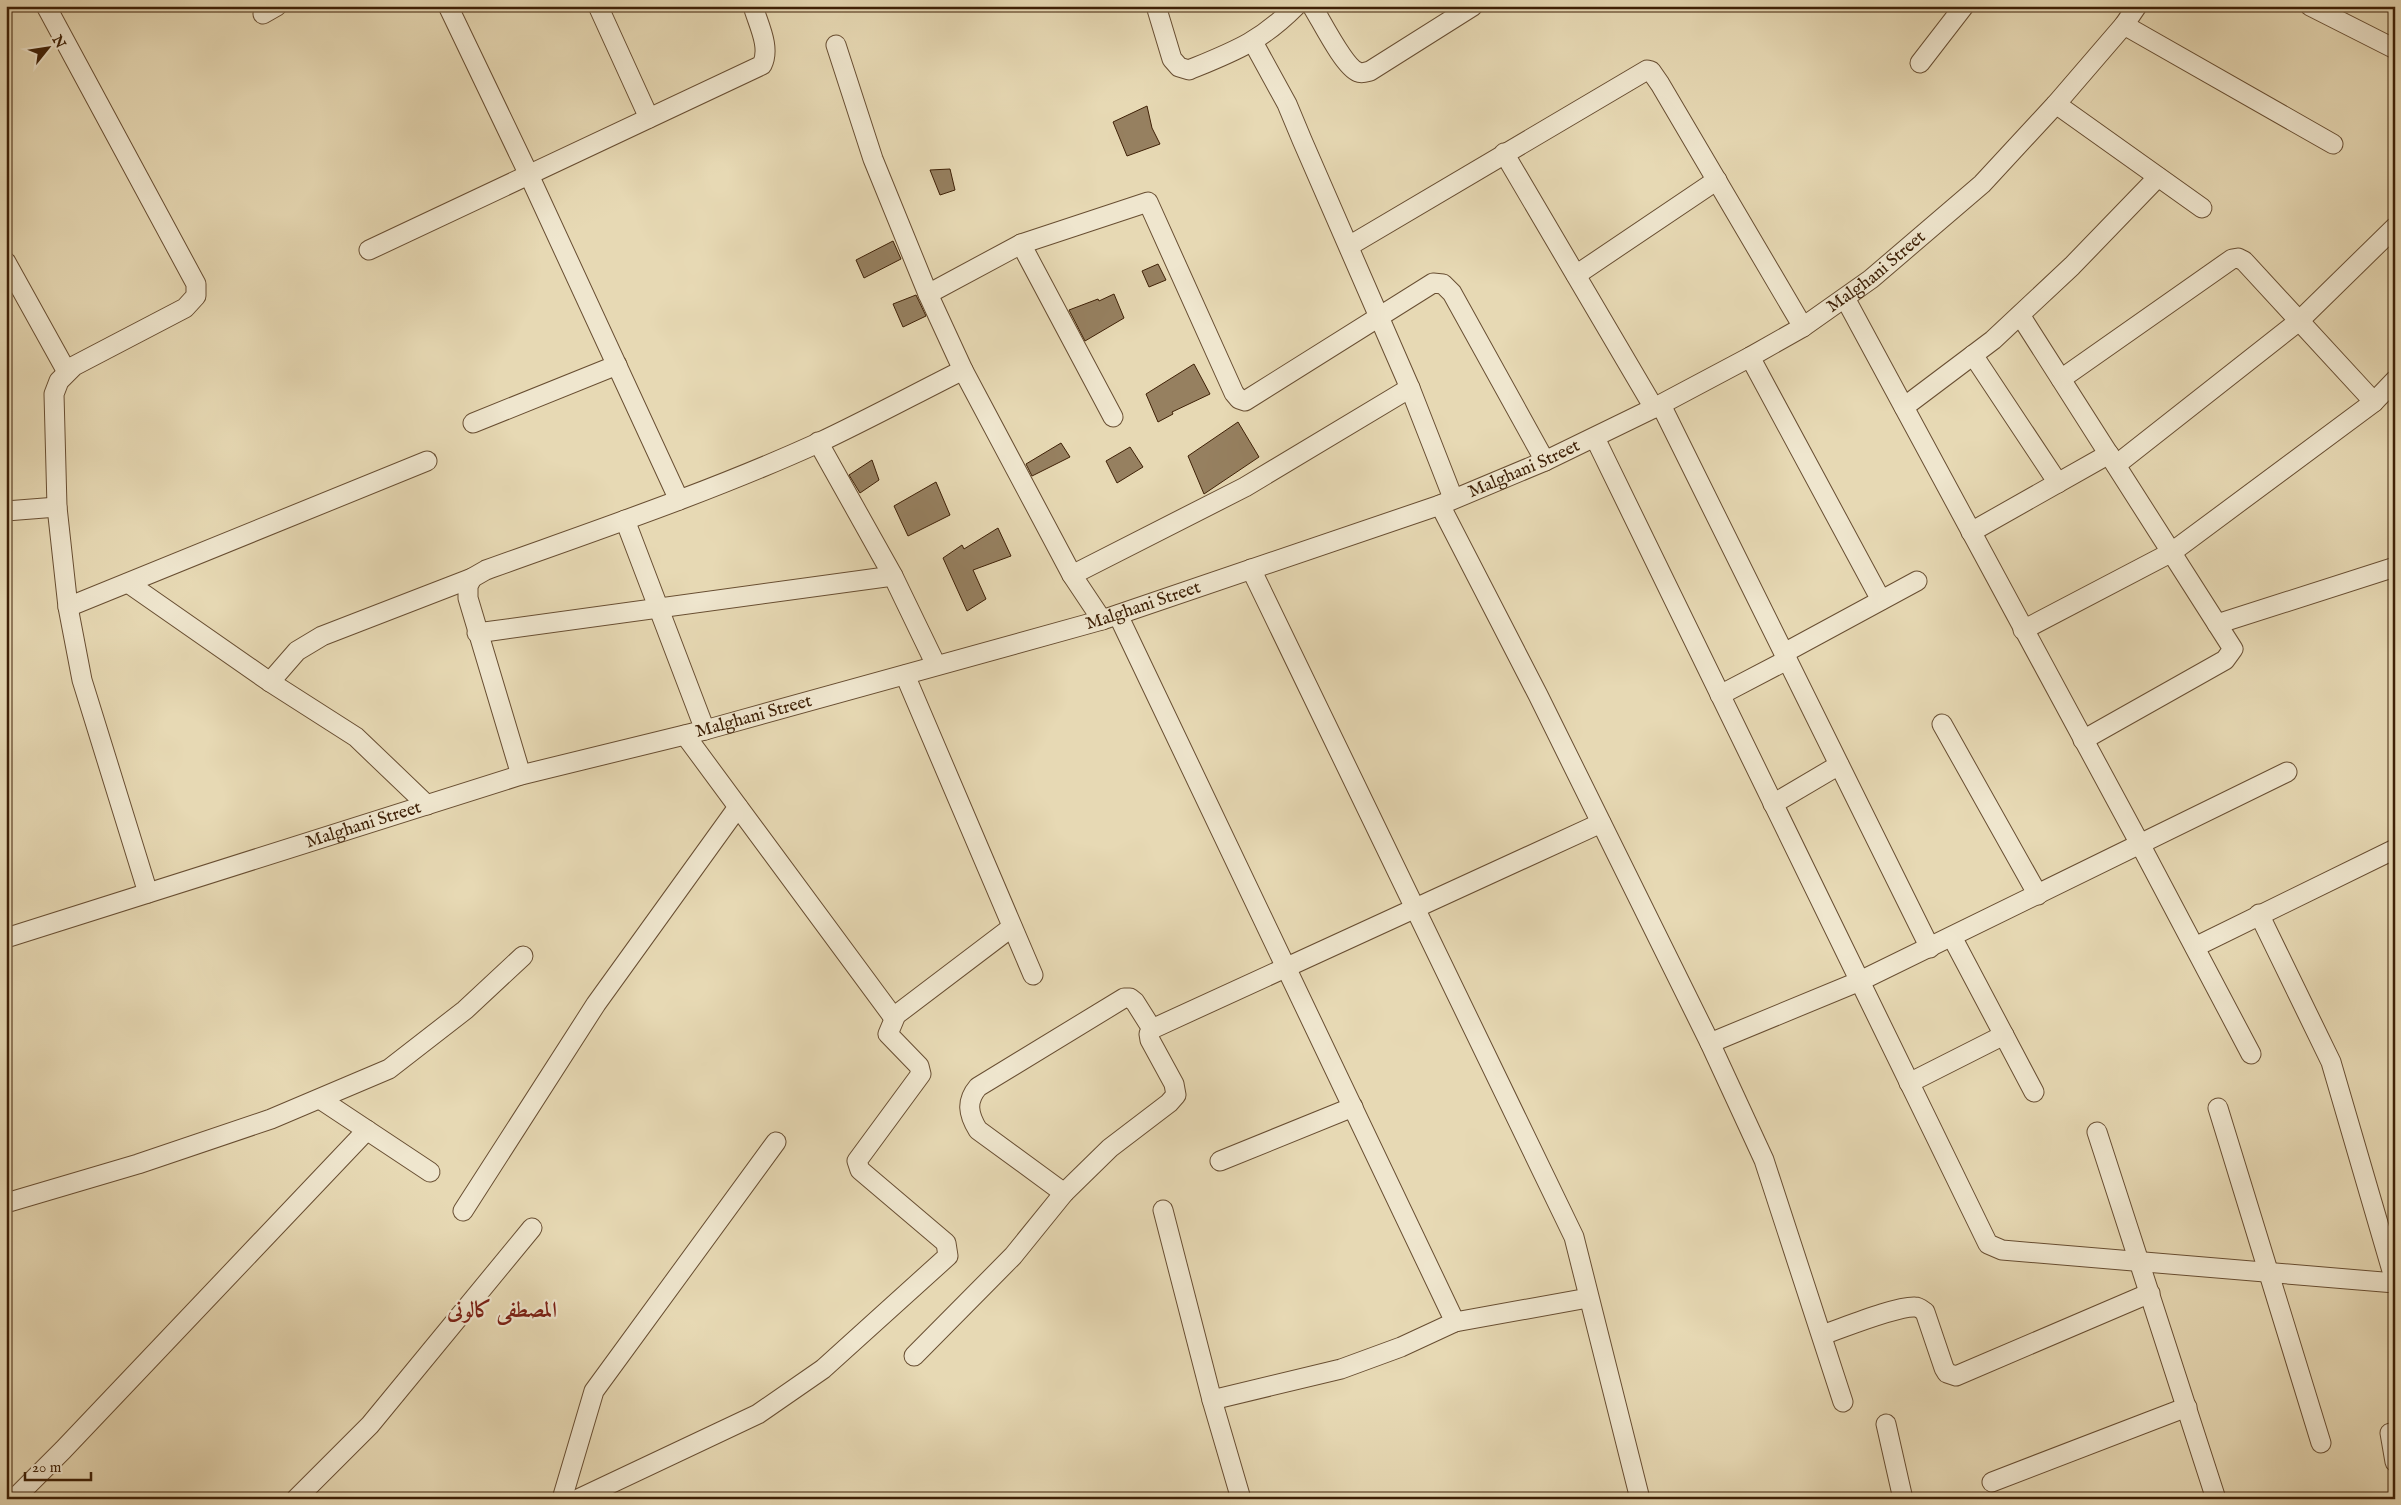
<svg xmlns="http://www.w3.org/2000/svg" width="2401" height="1505" font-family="'IM FELL English',Amiri,serif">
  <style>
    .building { fill: #968060; stroke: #3e2006 }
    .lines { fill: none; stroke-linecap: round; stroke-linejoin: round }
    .minor-casing { stroke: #684e32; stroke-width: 21 }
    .minor { stroke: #efe6ce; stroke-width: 19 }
    .labels { text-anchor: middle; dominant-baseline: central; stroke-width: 4.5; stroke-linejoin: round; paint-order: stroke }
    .street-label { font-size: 18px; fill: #3e2006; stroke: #efe6ce }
    .district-label { font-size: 22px; font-weight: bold; fill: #7a1f14; stroke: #efe6ce }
  </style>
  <rect width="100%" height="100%" fill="#e7d9b4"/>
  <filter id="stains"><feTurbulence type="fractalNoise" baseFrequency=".004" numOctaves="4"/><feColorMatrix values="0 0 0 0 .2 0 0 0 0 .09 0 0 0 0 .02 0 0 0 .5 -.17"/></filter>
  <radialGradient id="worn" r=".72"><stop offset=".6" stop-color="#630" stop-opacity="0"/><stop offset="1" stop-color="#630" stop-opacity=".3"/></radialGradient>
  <!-- building -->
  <g class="building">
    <path d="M1147,106L1152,128L1160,144L1127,156L1113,122Z"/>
    <path d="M950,169L955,190L940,195L930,170Z"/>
    <path d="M893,241L901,259L864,278L856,260Z"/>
    <path d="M1158,264L1166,280L1149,287L1142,271Z"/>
    <path d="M1114,294L1124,318L1085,341L1069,310L1098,299L1099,301Z"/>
    <path d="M916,295L926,316L903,327L893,304Z"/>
    <path d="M1194,364L1210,394L1172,412L1173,414L1158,422L1146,394Z"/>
    <path d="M1238,422L1259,457L1204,494L1188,456Z"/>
    <path d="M1061,443L1070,457L1032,476L1026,464Z"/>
    <path d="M1130,447L1143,467L1117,483L1106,461Z"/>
    <path d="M872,460L879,480L860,493L849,475Z"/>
    <path d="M936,482L950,515L908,536L894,506Z"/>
    <path d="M998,528L1011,556L973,570L986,599L967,611L943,558L962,545L964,549Z"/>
  </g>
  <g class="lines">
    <defs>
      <g id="minor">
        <path d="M46,6L196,284V296L185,308L74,366L59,381L54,394L57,507L68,607L82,680L148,893"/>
        <path d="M448,6L529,175L679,500"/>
        <path d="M598,6L649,118"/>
        <path d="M1156,6L1172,59L1179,67L1189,70C1235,51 1260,42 1296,6"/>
        <path d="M1312,6C1321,20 1344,67 1358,72C1362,74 1366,72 1370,71L1473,6"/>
        <path d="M2310,6L2395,49"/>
        <path d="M263,14L277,6"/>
        <path d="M2124,25L2333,144"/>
        <path d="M1253,42L1287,104L1302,140L1410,388L1453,498"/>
        <path d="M836,45L873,159L928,294L963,370L1072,575L1102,620"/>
        <path d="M1920,63L1964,6"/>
        <path d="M2056,104L2202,208"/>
        <path d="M1504,153L1654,408"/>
        <path d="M1021,244L1113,417"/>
        <path d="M1349,246L1647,70L1651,71L1660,84L1803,327"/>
        <path d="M369,250L762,65C771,47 758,24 753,6"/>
        <path d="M6,262L67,372"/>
        <path d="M1576,275L1717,180"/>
        <path d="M928,294L1021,244L1148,202L1234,393L1239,399L1245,401L1433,283L1443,284L1452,293L1545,461"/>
        <path d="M1845,298L2140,844L2251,1054"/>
        <path d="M2020,315L2233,649L2225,660L2083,740"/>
        <path d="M1973,355L2058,483"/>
        <path d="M1750,357L1881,600"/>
        <path d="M2061,379L2232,259L2238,258L2244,261L2374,402"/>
        <path d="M1661,405L1930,948"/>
        <path d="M1904,407L1993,340L2072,266L2158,177"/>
        <path d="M473,423L617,365"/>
        <path d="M1595,438L1988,1244L2002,1250L2395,1283"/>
        <path d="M818,442L893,576L936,665"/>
        <path d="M2116,465L2299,321L2395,227"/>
        <path d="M1440,505L1538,695L1710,1043L1764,1160L1843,1402"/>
        <path d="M6,511L57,507"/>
        <path d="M625,520L705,730"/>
        <path d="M1971,532L2109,454"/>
        <path d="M1251,569L1574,1237L1640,1499"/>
        <path d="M1072,575L1245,487L1410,388"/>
        <path d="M472,578L468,586V598L521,775"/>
        <path d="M128,583L270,682L356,737L427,805"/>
        <path d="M68,607L427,461"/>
        <path d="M1118,615L1455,1322"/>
        <path d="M2217,624L2395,567"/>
        <path d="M2023,630L2172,552L2374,402L2395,380"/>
        <path d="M477,633L893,576"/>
        <path d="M1784,653L1917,581"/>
        <path d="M905,675L1033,975"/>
        <path d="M270,682L297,651L322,636L472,578L486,570C597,530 710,492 818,443C867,420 915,394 963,370"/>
        <path d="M1720,695L1787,660"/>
        <path d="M1942,724L2038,895"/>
        <path d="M685,735L891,1014L896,1015"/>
        <path d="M1773,804L1839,765"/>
        <path d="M2259,914L2331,1062L2395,1281"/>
        <path d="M1952,937L2034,1092"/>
        <path id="s1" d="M6,938L521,775L705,730L1102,620L1440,505L1545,461L1654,408L1750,357L1803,327L1871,279L1982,184L2056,104L2124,25L2137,6"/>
        <path d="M2195,947L2395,849"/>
        <path d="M1710,1043L1860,981L2287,772"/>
        <path d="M1909,1083L2004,1035"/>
        <path d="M320,1099L430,1172"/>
        <path d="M2218,1108L2321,1443"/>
        <path d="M2097,1132L2216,1499"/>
        <path d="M1220,1161L1353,1107"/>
        <path d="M1064,1193L978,1130C968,1114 966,1101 978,1087L1124,998H1130L1135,1002L1152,1029"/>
        <path d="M6,1203L138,1164L271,1119L389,1069L465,1010L523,956"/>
        <path d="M1163,1210L1212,1400L1241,1499"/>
        <path d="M463,1211L596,1004L738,807"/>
        <path d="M1822,1335C1843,1328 1896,1306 1915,1307C1919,1307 1922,1310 1925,1312L1944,1368L1947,1373L1956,1376L2150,1293"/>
        <path d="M914,1356L1013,1256L1064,1193L1110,1148L1169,1103L1176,1095L1174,1084L1150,1040L1149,1034L1152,1029L1601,823"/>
        <path d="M1212,1400L1341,1369L1401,1347L1455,1322L1588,1298"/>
        <path d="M1886,1424L1903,1499"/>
        <path d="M2390,1433L2395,1462"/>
        <path d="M1992,1482L2187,1407"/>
        <path d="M14,1499L63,1450L367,1130"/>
        <path d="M296,1499L370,1425L532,1228"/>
        <path d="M562,1499L594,1391L776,1142"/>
        <path d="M578,1499L758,1414L823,1369L948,1256L946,1243L860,1170L857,1161L921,1074L919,1066L888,1034L896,1015L1012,927"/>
      </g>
    </defs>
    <!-- minor casing -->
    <use href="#minor" class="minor-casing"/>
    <!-- minor -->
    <use href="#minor" class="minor"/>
  </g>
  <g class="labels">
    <!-- street labels -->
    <g class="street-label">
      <text stroke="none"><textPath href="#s1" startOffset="1995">Malghani Street</textPath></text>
      <text stroke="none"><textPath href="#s1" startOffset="1590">Malghani Street</textPath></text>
      <text stroke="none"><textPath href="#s1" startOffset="1185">Malghani Street</textPath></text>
      <text stroke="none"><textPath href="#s1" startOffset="780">Malghani Street</textPath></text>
      <text stroke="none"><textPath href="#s1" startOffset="375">Malghani Street</textPath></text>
    </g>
    <!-- district labels -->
    <g class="district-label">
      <text x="502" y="1311">المصطفی کالونی</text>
    </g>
  </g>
  <!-- margin -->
  <rect width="2401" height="1505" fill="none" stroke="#e7d9b4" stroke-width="25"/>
  <rect x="8" y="8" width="2386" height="1490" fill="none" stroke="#3e2006" stroke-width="2.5"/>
  <rect x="12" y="12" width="2376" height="1480" fill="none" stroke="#3e2006"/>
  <!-- north arrow -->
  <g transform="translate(48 48) rotate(60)" stroke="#efe6ce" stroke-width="4" paint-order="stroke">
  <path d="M0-4L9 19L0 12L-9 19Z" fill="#3e2006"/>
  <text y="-8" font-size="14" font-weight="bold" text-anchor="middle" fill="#3e2006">N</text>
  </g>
  <!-- scale -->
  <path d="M25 1472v8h66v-8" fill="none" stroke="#3e2006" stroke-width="2.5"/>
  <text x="32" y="1472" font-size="15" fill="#3e2006" stroke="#efe6ce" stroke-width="4" paint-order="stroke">20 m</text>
  <rect width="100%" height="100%" filter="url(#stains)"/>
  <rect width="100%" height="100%" fill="url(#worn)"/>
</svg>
